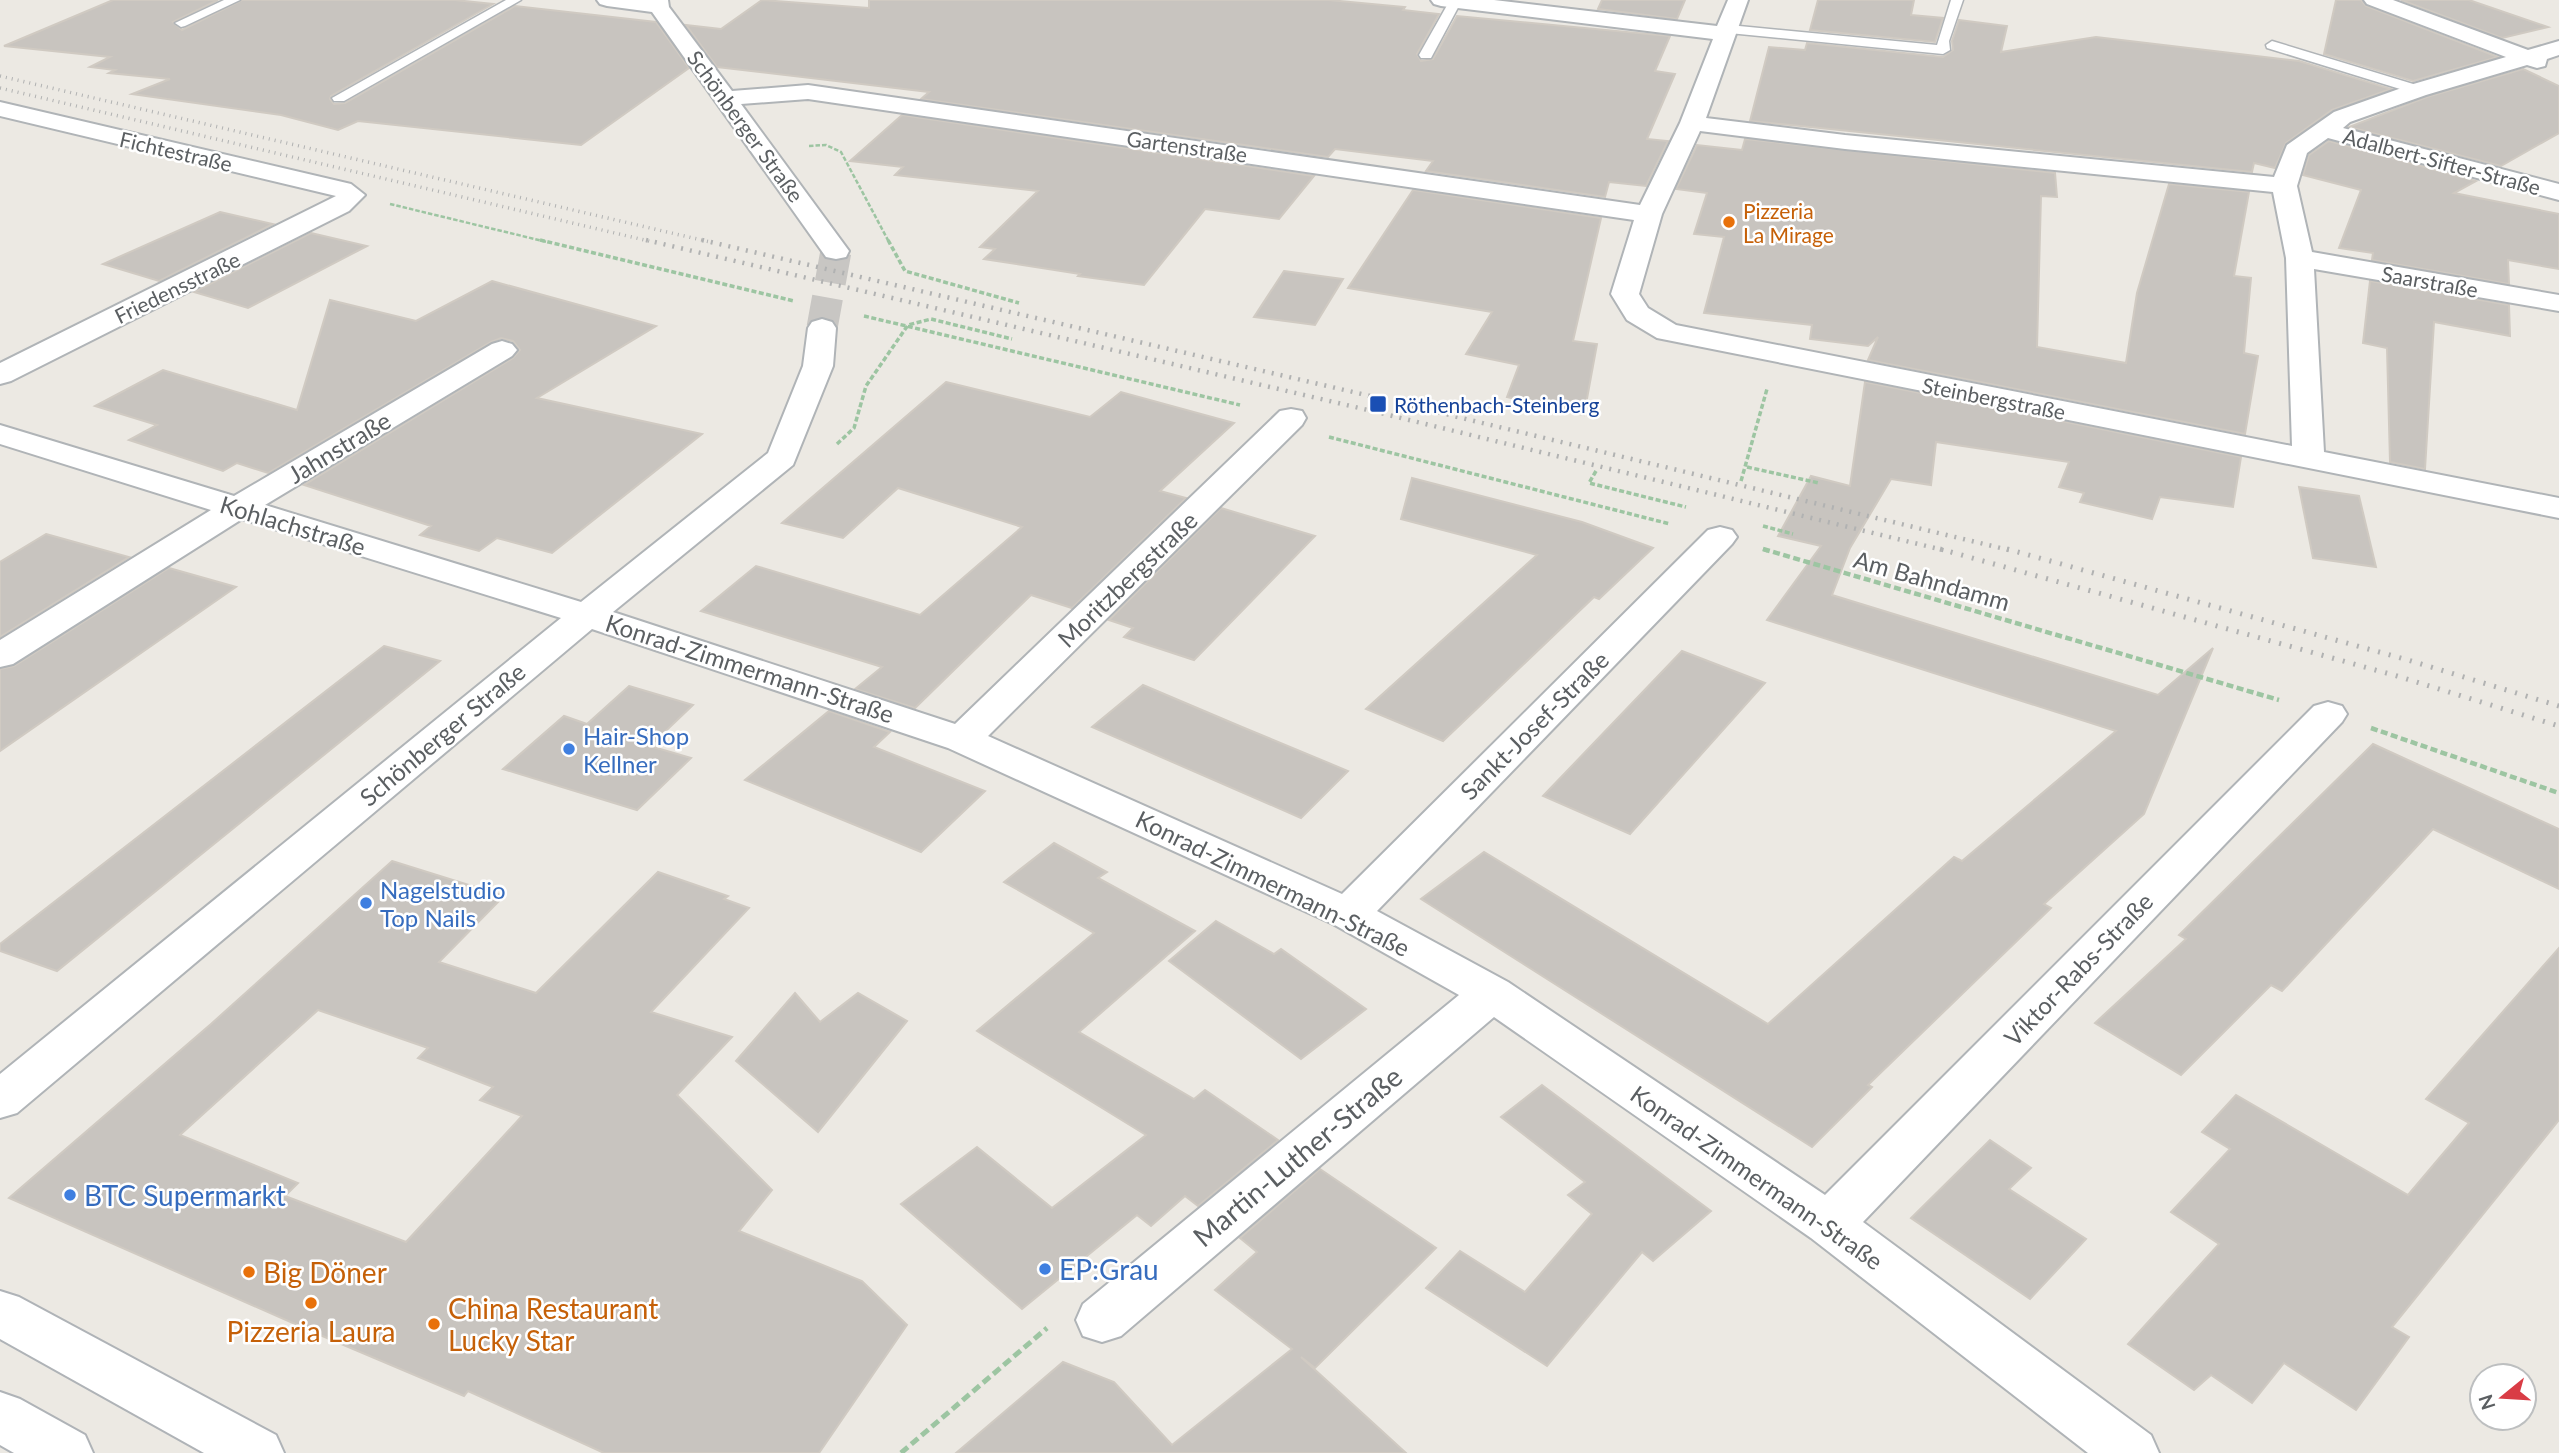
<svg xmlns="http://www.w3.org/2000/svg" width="2559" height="1453" font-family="Lato,sans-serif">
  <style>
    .building { fill: #c8c4bf; stroke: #d0cac2; stroke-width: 2; fill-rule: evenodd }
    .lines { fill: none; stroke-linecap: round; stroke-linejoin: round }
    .street-tunnel { stroke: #c8c6c3; stroke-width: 31; stroke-dasharray: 31 15; stroke-linecap: butt }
    .lane-casing { stroke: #b0b4b7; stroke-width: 3 }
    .street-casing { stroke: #b0b4b7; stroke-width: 4 }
    .secondary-casing { stroke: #afb3b7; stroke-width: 4 }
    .path-far3 { stroke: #9dc5a2; stroke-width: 2.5; stroke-dasharray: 4.5 2; stroke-linecap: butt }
    .path-far2 { stroke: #9dc5a2; stroke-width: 3.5; stroke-dasharray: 5 2.5; stroke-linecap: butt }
    .path-far1 { stroke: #9dc5a2; stroke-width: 4.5; stroke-dasharray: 7 3.5; stroke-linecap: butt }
    .path { stroke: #9dc5a2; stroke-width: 5; stroke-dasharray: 9 4.5; stroke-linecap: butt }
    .lane { fill: #fff; fill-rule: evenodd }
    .street { fill: #fff; fill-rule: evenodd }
    .secondary { fill: #fff; fill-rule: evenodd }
    .rail-far2 { stroke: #b1b2b2; stroke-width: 3.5; stroke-dasharray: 1 5; stroke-linecap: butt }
    .rail-far1 { stroke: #b1b2b2; stroke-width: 4.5; stroke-dasharray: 2 7; stroke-linecap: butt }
    .rail { stroke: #b1b2b2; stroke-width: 5; stroke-dasharray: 2 9; stroke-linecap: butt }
    .food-dot { fill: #e8710a; stroke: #fff; stroke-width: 2.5 }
    .transit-dot { fill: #1a4fb4; stroke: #fff; stroke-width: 2.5 }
    .shop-dot { fill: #3f7fe0; stroke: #fff; stroke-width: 2.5 }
    .labels { text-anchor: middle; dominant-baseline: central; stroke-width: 5; stroke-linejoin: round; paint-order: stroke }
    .far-street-label { font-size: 21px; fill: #5b5f62; stroke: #fff }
    .far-food-label { font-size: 21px; fill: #c56008; stroke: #fff; text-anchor: start }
    .far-transit-label { font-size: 21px; fill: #164399; stroke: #fff; text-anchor: start }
    .street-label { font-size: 24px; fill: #5b5f62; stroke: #fff }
    .shop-label { font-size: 24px; fill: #366cbe; stroke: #fff; text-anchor: start }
    .near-street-label { font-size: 28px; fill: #5b5f62; stroke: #fff }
    .near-shop-label { font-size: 28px; fill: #366cbe; stroke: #fff; text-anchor: start }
    .near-food-label { font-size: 28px; fill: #c56008; stroke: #fff; text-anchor: start }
  </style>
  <rect width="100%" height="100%" fill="#ece9e3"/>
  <!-- building -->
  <g class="building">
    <path d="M113,0H218L173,22L182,30L242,0H455L493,4L331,96L330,99L334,104L345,103L515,6L656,22L689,68L581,145L358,121L338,130L281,115L132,94L170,79L109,73L115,70L90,67L110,57L4,46Z"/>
    <path d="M762,0L869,8V0H1329L1405,7L1403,10L1439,14L1417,54L1421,61L1433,59L1457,16L1670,36L1655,71L1675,74L1647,139L1668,141L1646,186L1609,182L1605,197L1426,171L1433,161L1335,149L1328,157L921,99L929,92L717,67L686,25L721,29Z"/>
    <path d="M1602,0H1685L1677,19L1598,9Z"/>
    <path d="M1818,0H1914L1911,15L1943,18L1935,42L1810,30Z"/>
    <path d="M2336,0H2361L2366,6L2498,57L2413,81L2324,54Z"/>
    <path d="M2401,0H2469L2548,27L2502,38Z"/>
    <path d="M1959,20L2007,26L2001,52L2096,37L2299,61L2391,89L2332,110L2286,143L2275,168L2254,163L2252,172L1750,121L1769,47L1805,50L1807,43L1943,57L1953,50L1952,41Z"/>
    <path d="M2523,69L2559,86V133L2501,166L2349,127L2427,97Z"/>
    <path d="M902,115L1314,176L1279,219L1205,209L1144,285L1078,276L1080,274L984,259L995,249L980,247L1038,191L895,175L903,167L850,161Z"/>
    <path d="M1745,139L2055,173L2057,197L2041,196L2037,347L2126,363L2137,293L2169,184L2249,192L2234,276L2251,278L2244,353L2258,356L2245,434L1868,360L1878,337L1868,346L1810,339L1812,325L1704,313L1724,237L1694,234L1707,193L1676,189L1697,145L1742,150Z"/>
    <path d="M2329,141L2476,181L2454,193L2559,214V269L2508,260L2509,284L2372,260L2373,253L2339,248L2361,190L2303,175L2309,155Z"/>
    <path d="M1413,190L1601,218L1573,341L1597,344L1584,415L1507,397L1519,365L1466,354L1492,312L1348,288Z"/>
    <path d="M220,212L273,224L159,281L103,264Z"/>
    <path d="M311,233L367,246L248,308L194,292Z"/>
    <path d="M1284,271L1343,279L1315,325L1254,317Z"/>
    <path d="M492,281L656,326L537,398L702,434L552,553L497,538L479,551L420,535L431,526L304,485L513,358L520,350L513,341L501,338L491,342L268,473L237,463L223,471L129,440L157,425L95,406L163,370L297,410L330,300L416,321Z"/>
    <path d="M2370,281L2509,305L2510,336L2434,322L2425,469L2390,462L2387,348L2363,343Z"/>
    <path d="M946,382L1090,417L1121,392L1234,423L1160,491L1186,498L1072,608L1031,595L915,708L855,689L882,667L701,611L756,566L920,615L1022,527L898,488L843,538L782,523Z"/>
    <path d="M1865,382L2241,457L2233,507L2160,497L2152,519L2080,502L2084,493L2059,487L2069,462L1936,442L1931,485L1891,479L1850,548L1832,595L2158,695L2213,648L2144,814L2044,904L2051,908L1868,1085L1872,1087L1812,1147L1421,899L1484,852L1768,1024L1954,857L1962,861L2116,731L1767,620L1821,546L1778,536L1811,476L1850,486Z"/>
    <path d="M1412,478L1582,522L1653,548L1599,599L1594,597L1443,741L1366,709L1537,555L1401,519Z"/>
    <path d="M2299,487L2359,496L2376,567L2313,558Z"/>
    <path d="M1221,508L1315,536L1194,660L1124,637L1133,628L1109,620Z"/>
    <path d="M46,534L129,557L0,637V562Z"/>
    <path d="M169,568L236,587L0,751V669L14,666Z"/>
    <path d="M384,646L440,661L57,971L0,951V944Z"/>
    <path d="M1682,651L1765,683L1630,834L1543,796Z"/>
    <path d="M1143,685L1242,727L1348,771L1301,818L1092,727Z"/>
    <path d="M629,686L693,705L650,746L691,758L637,810L503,769L564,716L587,724Z"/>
    <path d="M829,711L890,732L874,747L985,791L921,852L745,780Z"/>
    <path d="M2373,744L2559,829V889L2433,829L2282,991L2271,985L2181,1075L2095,1023L2186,939L2179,935Z"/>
    <path d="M1054,843L1107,872L1098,878L1195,931L1079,1032L1194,1099L1205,1090L1278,1140L1198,1206L1185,1196L1151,1226L1137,1215L1022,1309L901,1204L977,1147L1052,1208L1146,1135L977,1031L1094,933L1004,882Z"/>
    <path d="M392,861L504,896L439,962L536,993L658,872L728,896L724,899L749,908L651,1012L732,1037L677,1095L772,1190L739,1231L862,1281L907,1325L819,1453H604L468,1391L464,1396L320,1335L9,1198L211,1024ZM318,1010L428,1048L418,1058L493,1087L480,1100L522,1116L406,1242L285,1196L298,1183L180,1135Z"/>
    <path d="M1216,921L1274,954L1281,949L1366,1009L1301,1059L1169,961Z"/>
    <path d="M2559,948V1120L2392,1327L2409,1337L2356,1410L2284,1363L2252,1403L2211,1375L2194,1390L2128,1344L2219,1244L2171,1212L2230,1149L2202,1132L2236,1095L2408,1195L2469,1123L2426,1099Z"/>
    <path d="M795,993L820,1022L858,993L907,1021L818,1132L736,1061Z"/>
    <path d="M1542,1085L1711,1211L1653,1261L1642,1252L1547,1366L1426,1288L1460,1251L1525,1292L1592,1214L1568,1195L1585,1182L1501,1117Z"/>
    <path d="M1990,1140L2031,1168L2009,1189L2086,1239L2030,1299L1911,1218Z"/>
    <path d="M1320,1169L1436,1248L1315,1368L1301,1357L1406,1453H956L1063,1362L1114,1382L1172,1445L1292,1349L1215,1290L1257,1252L1240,1238Z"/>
  </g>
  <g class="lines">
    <!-- street-tunnel -->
    <path class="street-tunnel" d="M822,328L836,251"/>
    <defs>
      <g id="lane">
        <path d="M224,0H240L185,26L181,27L175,23Z"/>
        <path d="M506,0H521L344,101H334L332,98Z"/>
        <path d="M1450,0L1461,2L1431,58H1421L1419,55Z"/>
        <path d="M1951,0H1963L1949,41L1950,50L1943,54L1729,33L1723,29L1729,25L1937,45Z"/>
        <path d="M2272,41L2423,87L2425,90L2418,94L2413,93L2267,48L2266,45Z"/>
      </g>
      <g id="street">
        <path d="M597,0H668L669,7L732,91L808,85L1640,205L1680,123L1713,39L1441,6L1434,4L1431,0H1494L1717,26L1728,0H1748L1706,118L1845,135L2274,177L2287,145L2334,112L2410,85L2506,57L2367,4L2364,0H2393L2528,50L2559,41V55L2547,59L2545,66L2537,68L2527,65L2426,95L2350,122L2343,128L2559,184V200L2328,138L2307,153L2297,186L2312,252L2559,295V311L2314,269L2324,452L2559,498V518L1657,338L1627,320L1611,294L1634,220L808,99L741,104L849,251L846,257L836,259L826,257L652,12L607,6L600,4ZM1700,131L1845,149L2273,192L2286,258L2292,446L1676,325L1648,308L1639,294L1662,214Z"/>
        <path d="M0,102L351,184L365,195L349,211L11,381L0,384V363L336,196L0,116Z"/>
        <path d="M822,319L832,322L836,328L833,366L793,465L613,612L955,724L1280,411L1291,409L1302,411L1306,418L1302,425L988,736L1342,894L1708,530L1720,527L1732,530L1737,537L1732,544L1377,911L1508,982L1825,1195L2314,706L2328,702L2342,706L2347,714L2342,722L1863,1222L2151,1435L2159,1453H2088L1811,1238L1494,1017L1121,1336L1102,1342L1083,1336L1076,1320L1083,1304L1459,995L1333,924L948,748L592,629L17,1113L0,1118V1074L561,618L242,519L13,664L0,667V640L211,510L0,444V425L234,496L492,344L502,341L512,344L517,350L512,356L265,505L581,602L768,453L803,366L808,328L812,322Z"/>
      </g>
      <g id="secondary">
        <path d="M0,1291L19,1297L276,1435L284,1453H204L0,1339Z"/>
        <path d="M0,1392L20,1399L85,1435L93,1453H14L0,1445Z"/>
      </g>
    </defs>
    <!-- lane casing -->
    <use href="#lane" class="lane-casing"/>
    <!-- street casing -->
    <use href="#street" class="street-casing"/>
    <!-- secondary casing -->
    <use href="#secondary" class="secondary-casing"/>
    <!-- path-far3 -->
    <g class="path-far3">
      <path d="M809,146L826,145L841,152L889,242"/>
      <path d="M390,204L547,242"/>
    </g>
    <!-- path-far2 -->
    <g class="path-far2">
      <path d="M540,240L794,301"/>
      <path d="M888,240L905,271L1019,303"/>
      <path d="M864,316L1240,405"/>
      <path d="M1329,437L1670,524"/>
      <path d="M837,444L854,428L866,386L908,325L931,319L1012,339"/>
      <path d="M1747,467L1819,483"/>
      <path d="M1596,471L1589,483L1686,507"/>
      <path d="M1741,481L1767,389"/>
      <path d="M1763,526L1793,534"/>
      <path d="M1763,549L1768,551"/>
    </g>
    <!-- path-far1 -->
    <g class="path-far1">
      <path d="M1763,549L2279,700"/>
      <path d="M2371,728L2559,793"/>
    </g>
    <!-- path -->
    <path class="path" d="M901,1453L1047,1328"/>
    <!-- lane -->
    <use href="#lane" class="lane"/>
    <!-- street -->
    <use href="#street" class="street"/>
    <!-- secondary -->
    <use href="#secondary" class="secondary"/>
    <!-- rail-far2 -->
    <g class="rail-far2">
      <path d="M0,76L710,242"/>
      <path d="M0,88L653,242"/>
    </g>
    <!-- rail-far1 -->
    <g class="rail-far1">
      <path d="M646,240L1372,411L1947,551"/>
      <path d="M702,240L1383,399L2013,551"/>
    </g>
    <!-- rail -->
    <g class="rail">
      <path d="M1940,549L2397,676L2559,726"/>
      <path d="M2007,549L2408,660L2559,706"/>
    </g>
  </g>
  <!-- markers -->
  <g class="food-dot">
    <circle cx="1729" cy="222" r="7"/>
    <circle cx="249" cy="1272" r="7"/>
    <circle cx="311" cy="1303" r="7"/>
    <circle cx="434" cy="1324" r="7"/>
  </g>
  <rect class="transit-dot" x="1369" y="395" width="18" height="18" rx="3.5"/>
  <g class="shop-dot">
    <circle cx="569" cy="749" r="7"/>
    <circle cx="366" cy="903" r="7"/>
    <circle cx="70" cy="1195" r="7"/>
    <circle cx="1045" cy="1269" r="7"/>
  </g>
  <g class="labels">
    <!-- far-street labels -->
    <g class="far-street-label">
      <text transform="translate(746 126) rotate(54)">Schönberger Straße</text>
      <text transform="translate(1187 146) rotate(8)">Gartenstraße</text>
      <text transform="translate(176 151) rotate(13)">Fichtestraße</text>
      <text transform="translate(2442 161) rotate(15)">Adalbert-Sifter-Straße</text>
      <text transform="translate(2430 281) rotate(10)">Saarstraße</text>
      <text transform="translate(177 287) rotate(-26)">Friedensstraße</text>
      <text transform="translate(1994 398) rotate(11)">Steinbergstraße</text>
    </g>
    <!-- far-food labels -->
    <g class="far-food-label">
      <text x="1743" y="210">Pizzeria<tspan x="1743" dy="24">La Mirage</tspan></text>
    </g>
    <!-- far-transit labels -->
    <g class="far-transit-label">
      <text x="1394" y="404">Röthenbach-Steinberg</text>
    </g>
    <!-- street labels -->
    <g class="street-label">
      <text transform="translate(339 447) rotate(-31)">Jahnstraße</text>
      <text transform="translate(293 525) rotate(17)">Kohlachstraße</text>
      <text transform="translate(1127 579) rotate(-44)">Moritzbergstraße</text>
      <text transform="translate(1932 580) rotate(16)">Am Bahndamm</text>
      <text transform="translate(750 668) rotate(18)">Konrad-Zimmermann-Straße</text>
      <text transform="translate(1534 725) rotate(-45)">Sankt-Josef-Straße</text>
      <text transform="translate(442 734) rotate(-40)">Schönberger Straße</text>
      <text transform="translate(1273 883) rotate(26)">Konrad-Zimmermann-Straße</text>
      <text transform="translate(2078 969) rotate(-46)">Viktor-Rabs-Straße</text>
      <text transform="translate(1757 1177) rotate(35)">Konrad-Zimmermann-Straße</text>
    </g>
    <!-- shop labels -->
    <g class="shop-label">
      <text x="583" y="735">Hair-Shop<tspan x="583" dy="28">Kellner</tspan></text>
      <text x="380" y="889">Nagelstudio<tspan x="380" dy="28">Top Nails</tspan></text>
    </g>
    <!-- near-street labels -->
    <g class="near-street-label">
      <text transform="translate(1297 1156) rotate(-40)">Martin-Luther-Straße</text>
    </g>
    <!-- near-shop labels -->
    <g class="near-shop-label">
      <text x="84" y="1195">BTC Supermarkt</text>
      <text x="1059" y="1269">EP:Grau</text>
    </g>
    <!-- near-food labels -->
    <g class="near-food-label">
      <text x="263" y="1272">Big Döner</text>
      <text x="448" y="1308">China Restaurant<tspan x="448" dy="32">Lucky Star</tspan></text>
      <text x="311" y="1331" text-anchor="middle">Pizzeria Laura</text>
    </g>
  </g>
  <!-- north arrow -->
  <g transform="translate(2503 1397) rotate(252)"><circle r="33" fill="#ffffff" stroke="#bdbfc0" stroke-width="2"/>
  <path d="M0-5L12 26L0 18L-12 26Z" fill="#d93c45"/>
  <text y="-10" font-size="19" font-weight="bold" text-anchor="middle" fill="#5b5f62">N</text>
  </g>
</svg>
